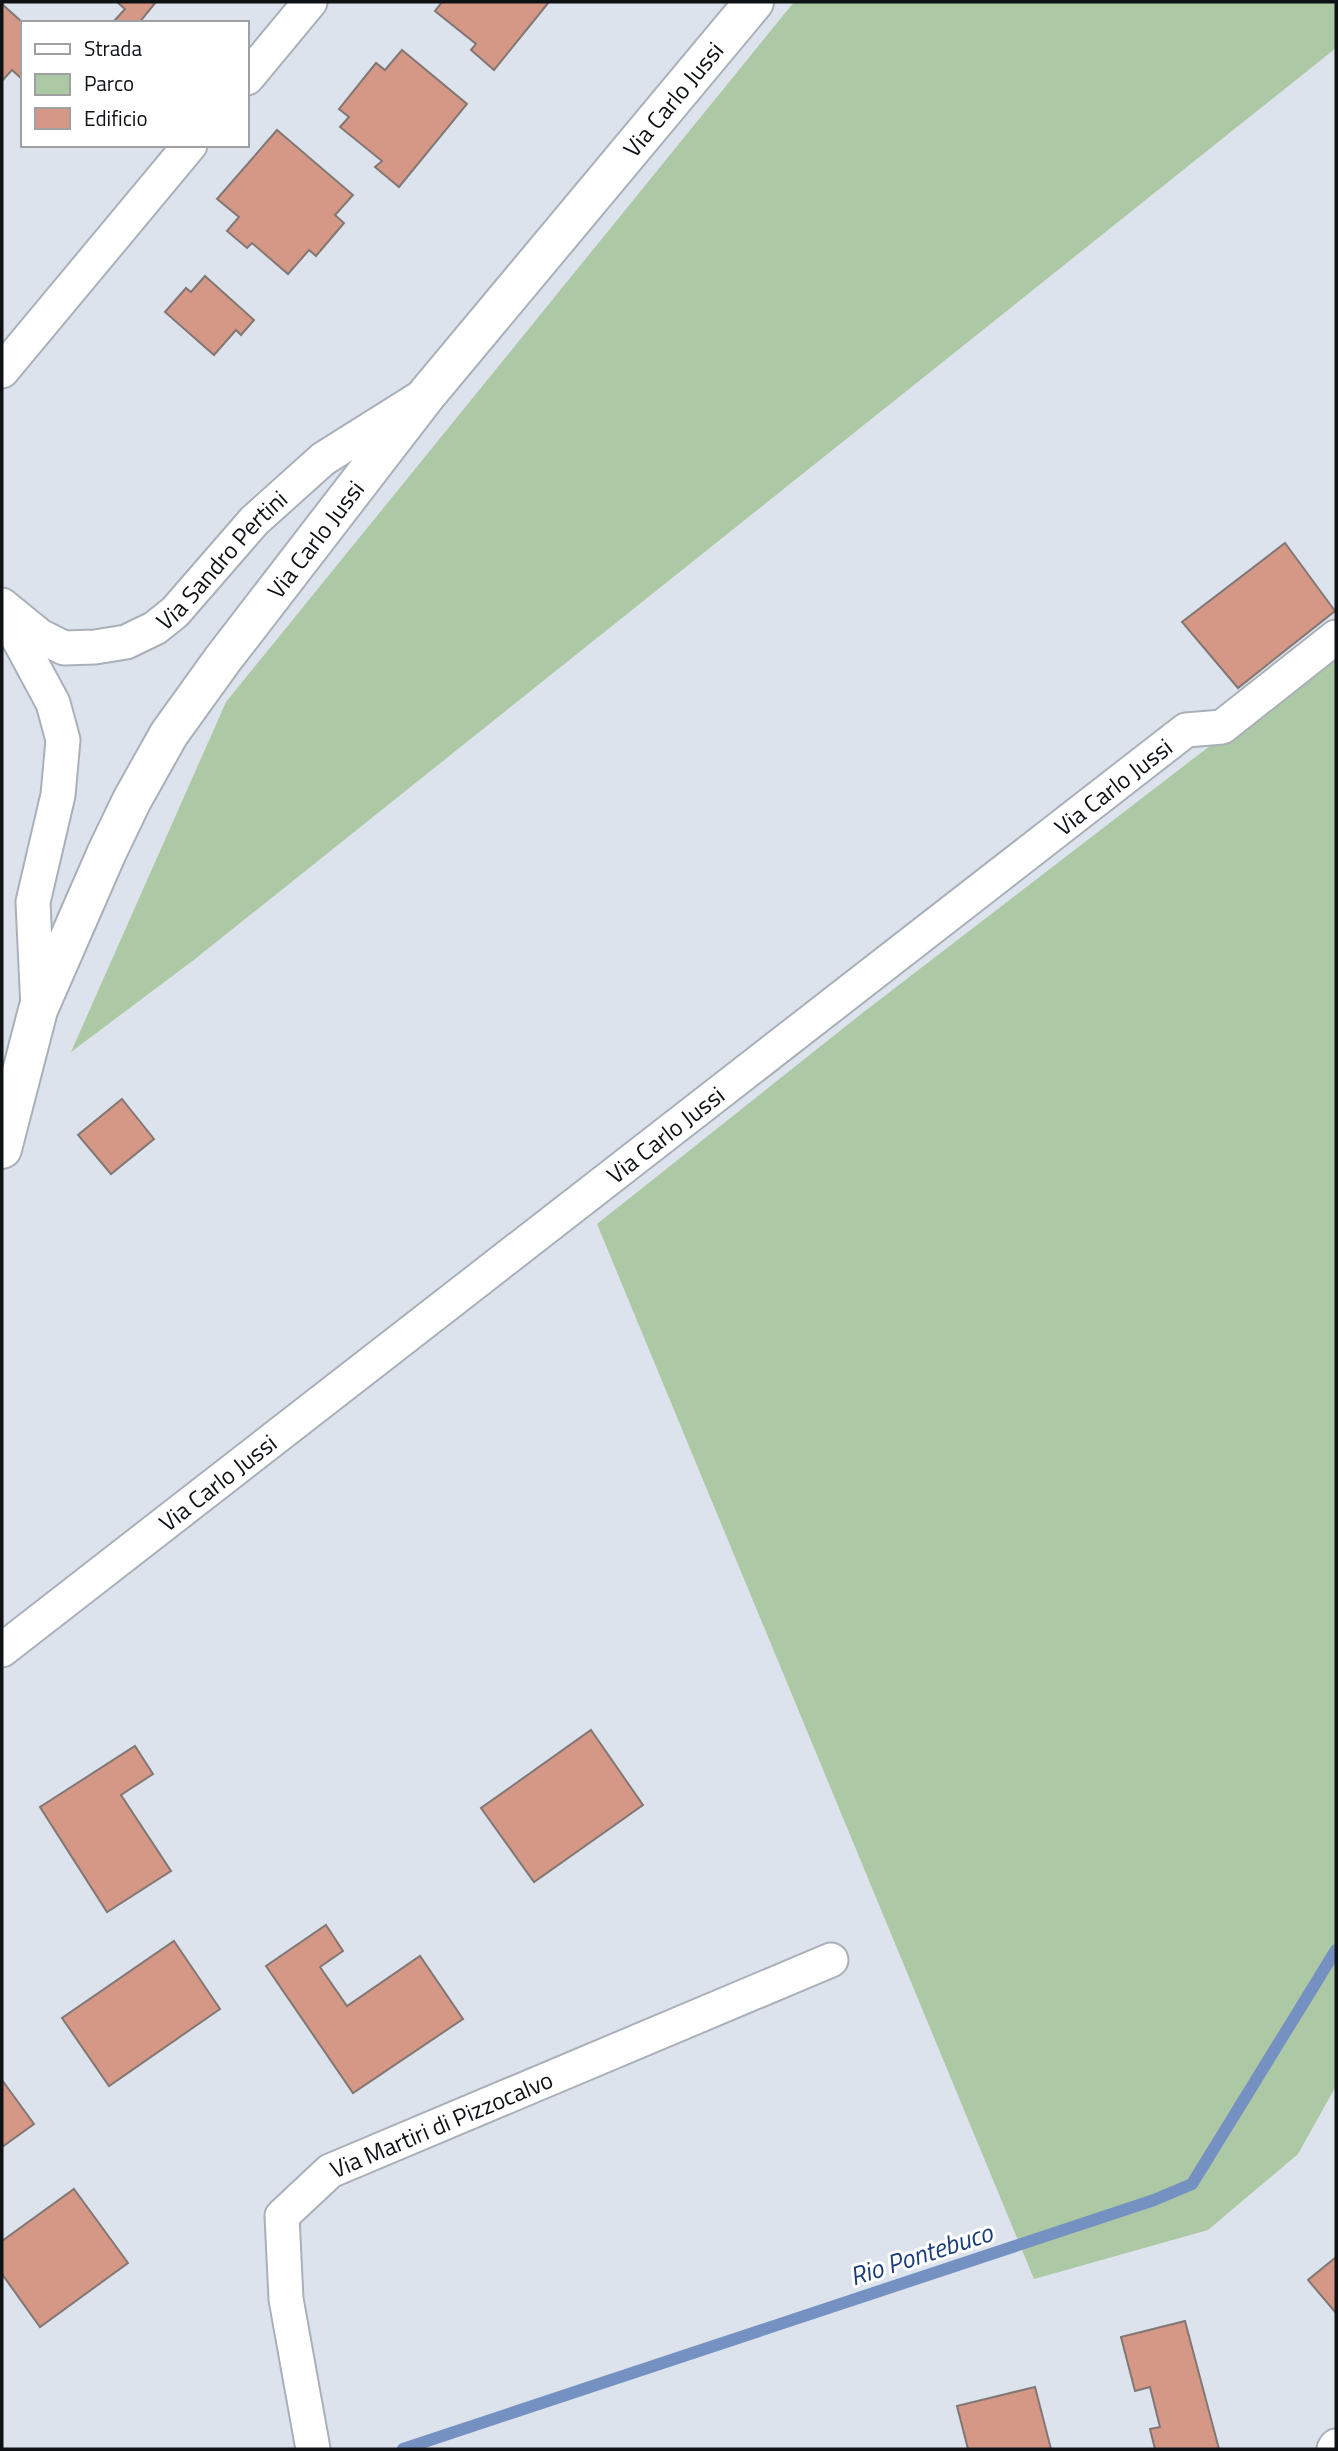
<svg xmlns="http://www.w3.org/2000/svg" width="1338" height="2451" font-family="'Titillium Web',sans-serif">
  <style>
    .green { fill: #adc8a5 }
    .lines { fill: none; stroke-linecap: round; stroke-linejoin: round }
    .stream { stroke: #7591c1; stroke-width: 12 }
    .building { fill: #d59886; stroke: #827774; stroke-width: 2 }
    .street-casing { stroke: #a9b0b8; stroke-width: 37 }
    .secondary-casing { stroke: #a9b0b8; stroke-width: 42 }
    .street { stroke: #fff; stroke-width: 33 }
    .secondary { stroke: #fff; stroke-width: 38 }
    .labels { text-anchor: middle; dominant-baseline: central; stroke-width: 6; stroke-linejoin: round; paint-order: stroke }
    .street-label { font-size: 24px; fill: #0f1215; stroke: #fff }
    .water-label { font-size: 26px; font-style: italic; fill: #1b3e79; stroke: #fff }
  </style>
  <rect width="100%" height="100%" fill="#dce3ec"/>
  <!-- green -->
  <g class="green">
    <path d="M794,2H1336V48L195,959L71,1052L226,702Z"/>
    <path d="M1336,649V2086L1298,2154L1208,2230L1034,2279L597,1224L865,1011Z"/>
  </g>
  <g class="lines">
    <!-- stream -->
    <path class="stream" d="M403,2449L1154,2200L1192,2184L1336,1950"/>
  </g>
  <!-- building -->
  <g class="building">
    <path d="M117,2H156L139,23H118L115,20L125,9Z"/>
    <path d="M442,2H549L494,70L471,50L476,44L435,11Z"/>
    <path d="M2,4L23,23V80L12,70L2,81Z"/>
    <path d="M402,50L467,104L399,187L375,167L382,161L340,127L349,117L339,109L376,63L385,70Z"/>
    <path d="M277,130L353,195L335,215L344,223L316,256L309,250L288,274L252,243L247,248L227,231L239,217L217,199Z"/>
    <path d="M205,276L254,320L241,335L236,330L214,355L165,312L186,288L191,292Z"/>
    <path d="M1285,543L1335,611L1238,688L1182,622Z"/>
    <path d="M122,1099L154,1139L111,1174L78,1135Z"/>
    <path d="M591,1730L643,1805L534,1882L481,1808Z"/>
    <path d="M135,1746L153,1774L121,1795L171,1871L107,1912L40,1807Z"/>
    <path d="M326,1925L343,1951L320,1967L347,2006L420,1956L463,2019L353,2093L266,1966Z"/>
    <path d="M174,1941L220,2009L109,2086L62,2018Z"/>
    <path d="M2,2080L34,2124L2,2147Z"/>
    <path d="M74,2189L128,2263L40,2327L2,2274V2241Z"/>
    <path d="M1336,2257V2313L1308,2280Z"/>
    <path d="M1185,2321L1219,2449H1155L1150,2429L1160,2427L1150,2387L1135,2391L1121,2337Z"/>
    <path d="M1035,2387L1051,2449H968L957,2406Z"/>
  </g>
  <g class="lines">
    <defs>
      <g id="street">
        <path d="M247,78L310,2"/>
        <path d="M2,371L190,145"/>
        <path id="s1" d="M2,605L40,636L64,648L95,647L126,642L155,628L175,612L254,521L323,459L420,398"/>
        <path d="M6,616L53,703L63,740L58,795L33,902L38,1010"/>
        <path id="s2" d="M2,1650L1186,730L1222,727L1336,637"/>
        <path id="s3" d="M313,2449L286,2299L282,2216L330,2171L831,1960"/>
        <path d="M1334,2449L1336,2446"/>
      </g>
      <g id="secondary">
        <path id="s4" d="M2,1149L38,1010L107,852L132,800L169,734L223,659L428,393L754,2"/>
      </g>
    </defs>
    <!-- street casing -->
    <use href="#street" class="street-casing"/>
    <!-- secondary casing -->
    <use href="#secondary" class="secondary-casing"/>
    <!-- street -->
    <use href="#street" class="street"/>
    <!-- secondary -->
    <use href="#secondary" class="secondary"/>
  </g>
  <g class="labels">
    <!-- street labels -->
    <g class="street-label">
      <text stroke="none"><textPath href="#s4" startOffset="1260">Via Carlo Jussi</textPath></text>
      <text stroke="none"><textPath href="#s4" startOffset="693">Via Carlo Jussi</textPath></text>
      <text stroke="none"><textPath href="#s1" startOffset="266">Via Sandro Pertini</textPath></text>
      <text stroke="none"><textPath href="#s2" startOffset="1407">Via Carlo Jussi</textPath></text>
      <text stroke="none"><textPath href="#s2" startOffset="840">Via Carlo Jussi</textPath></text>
      <text stroke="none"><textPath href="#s2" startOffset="273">Via Carlo Jussi</textPath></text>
      <text stroke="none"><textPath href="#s3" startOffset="422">Via Martiri di Pizzocalvo</textPath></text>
    </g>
    <!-- water labels -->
    <g class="water-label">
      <text transform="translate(921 2254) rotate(-18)">Rio Pontebuco</text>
    </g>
  </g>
  <!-- border -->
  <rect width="1338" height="2451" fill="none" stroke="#0f1215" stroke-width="7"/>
  <!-- legend -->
  <rect x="21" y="21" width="228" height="126" fill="#ffffff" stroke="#9fa0a1" stroke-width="2"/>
  <rect x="35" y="44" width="35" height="10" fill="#ffffff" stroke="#9fa0a1" stroke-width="2"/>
  <text x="84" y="56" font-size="21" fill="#0f1215">Strada</text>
  <rect x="35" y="74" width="35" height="21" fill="#adc8a5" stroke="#9fa0a1" stroke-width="2"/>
  <text x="84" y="91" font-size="21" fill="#0f1215">Parco</text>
  <rect x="35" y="108" width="35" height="21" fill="#d59886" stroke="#9fa0a1" stroke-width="2"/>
  <text x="84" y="126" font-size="21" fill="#0f1215">Edificio</text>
</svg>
